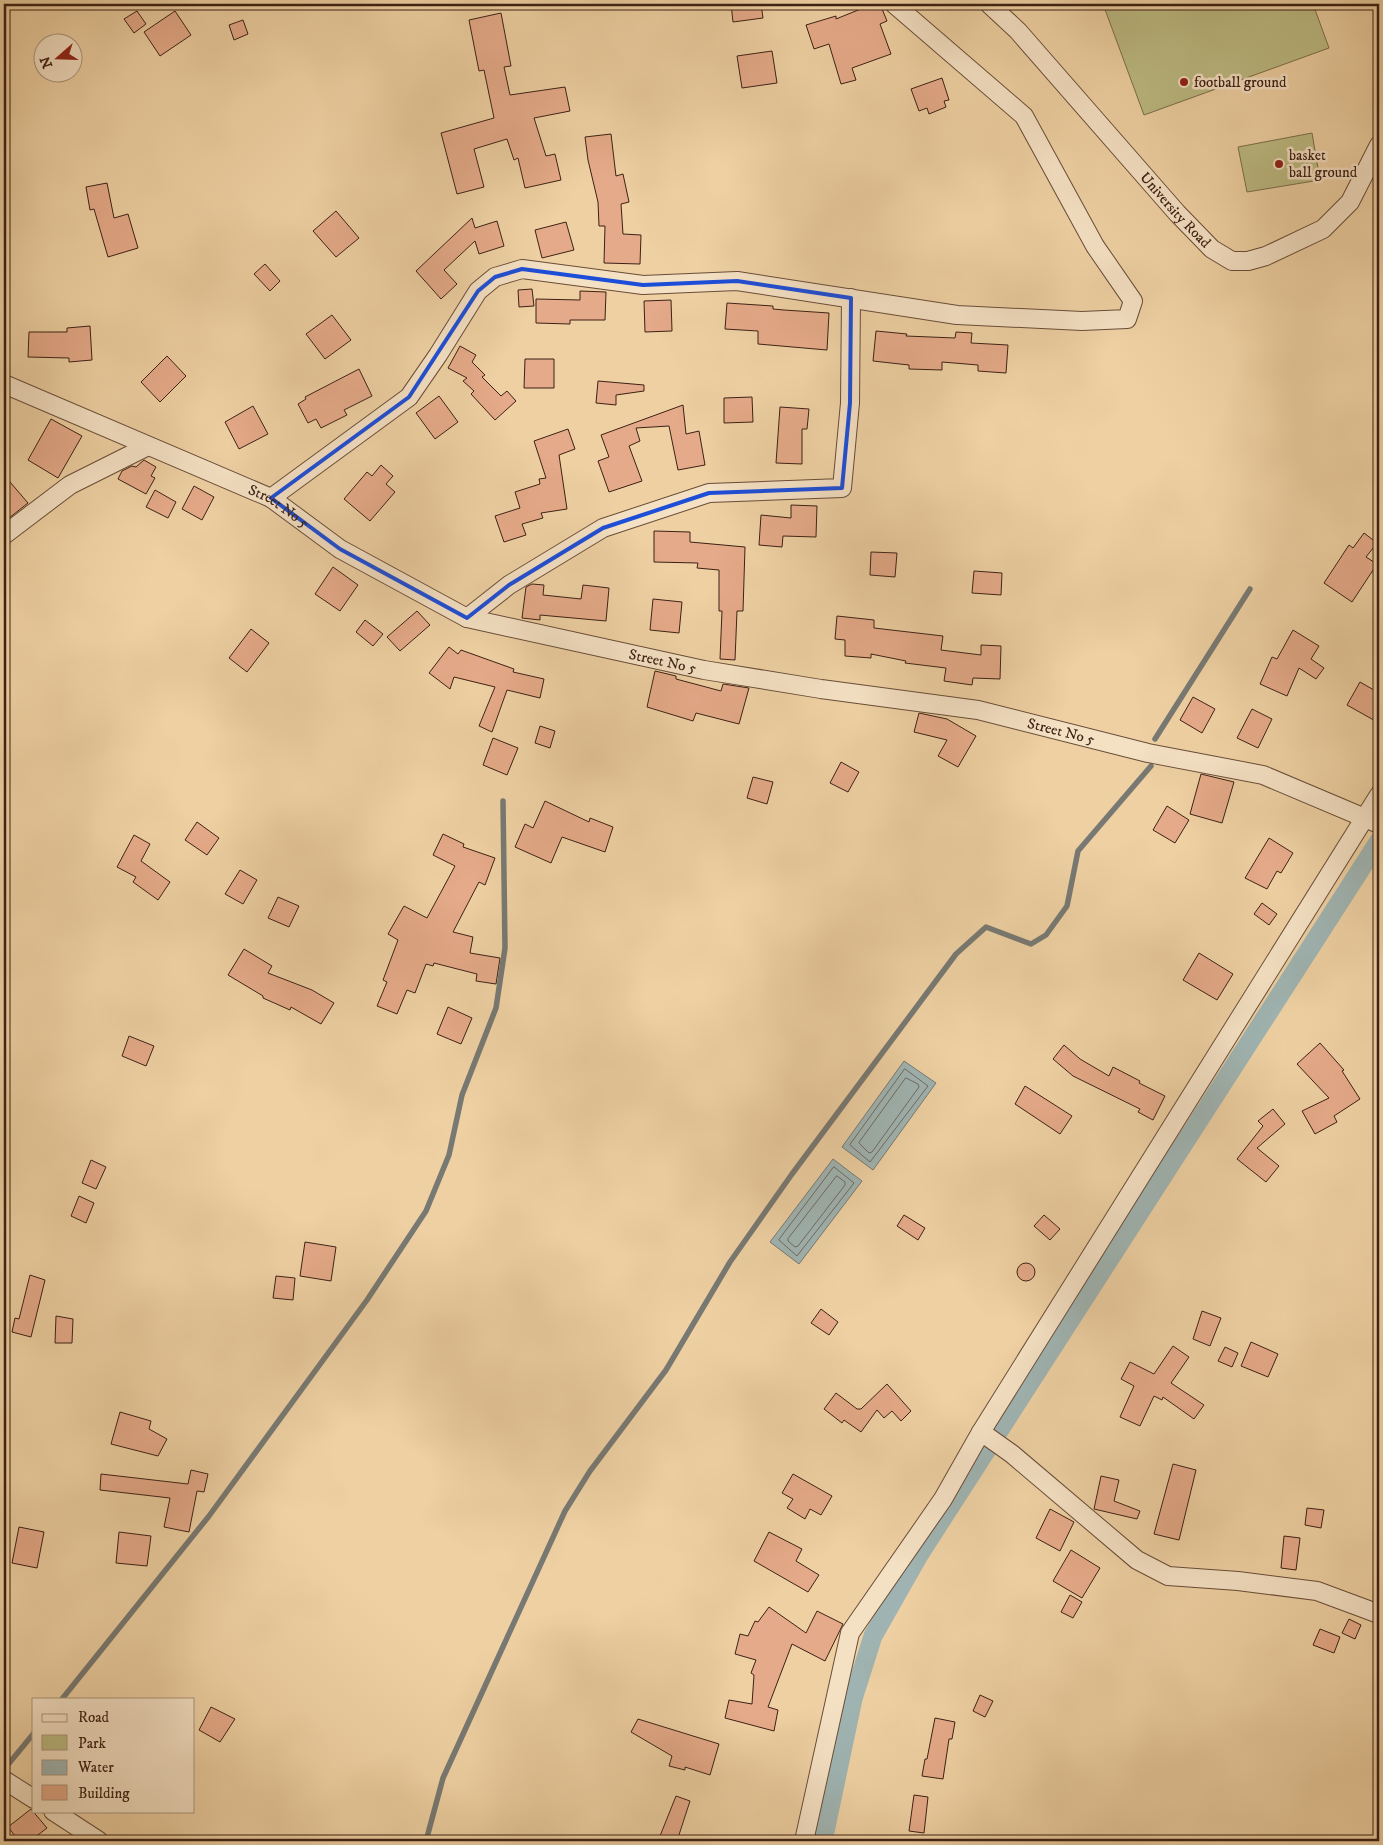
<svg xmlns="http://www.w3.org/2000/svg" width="1383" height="1845" font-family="'IM FELL DW Pica',serif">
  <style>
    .green { fill: #bcba82; stroke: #7c6e4c }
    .water { fill: #9fb4b2; stroke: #787973 }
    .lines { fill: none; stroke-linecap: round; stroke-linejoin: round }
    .shore { stroke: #6e6a64; stroke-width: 1 }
    .stream { stroke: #787973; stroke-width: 5.5 }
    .canal { stroke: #9fb4b2; stroke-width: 19 }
    .building { fill: #e5aa89; stroke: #3d2115 }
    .minor-casing { stroke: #694d38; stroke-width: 20 }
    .minor { stroke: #f4e0c3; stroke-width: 18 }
    .marked { fill: none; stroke: #1d4ed8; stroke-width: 4; stroke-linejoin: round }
    .poi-dot { fill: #8f2418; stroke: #f4e0c3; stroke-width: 2 }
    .labels { text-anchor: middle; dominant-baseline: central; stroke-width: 5; stroke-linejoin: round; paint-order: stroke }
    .poi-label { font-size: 15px; fill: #3d2115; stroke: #f4e0c3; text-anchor: start }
    .street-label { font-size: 15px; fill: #3d2115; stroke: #f4e0c3 }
  </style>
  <rect width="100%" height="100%" fill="#eed0a2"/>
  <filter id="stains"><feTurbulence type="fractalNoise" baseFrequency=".004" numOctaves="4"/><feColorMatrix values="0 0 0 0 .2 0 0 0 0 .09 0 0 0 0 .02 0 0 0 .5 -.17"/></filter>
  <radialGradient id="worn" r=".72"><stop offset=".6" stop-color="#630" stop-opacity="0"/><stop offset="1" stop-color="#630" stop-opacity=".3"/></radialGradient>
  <!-- green -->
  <g class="green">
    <path d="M1103,4H1313L1329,48L1144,115Z"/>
    <path d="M1312,133L1320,180L1247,192L1238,147Z"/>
  </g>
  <!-- water -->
  <g class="water">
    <path d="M904,1061L936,1083L873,1170L842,1147Z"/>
    <path d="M833,1159L862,1181L799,1264L770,1242Z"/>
  </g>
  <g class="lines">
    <!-- shore -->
    <g class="shore">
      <path d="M905,1069L928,1086L870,1162L850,1145Z"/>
      <path d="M906,1078L918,1084L919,1087L872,1152L869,1153L859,1143Z"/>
      <path d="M834,1167L854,1183L797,1256L779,1240Z"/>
      <path d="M837,1176L845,1182V1185L798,1246L795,1247L788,1241V1239Z"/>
    </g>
    <!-- stream -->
    <g class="stream">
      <path d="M1155,739L1250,589"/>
      <path d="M62,1699L209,1516L367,1300L426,1211L449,1155L462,1095L496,1008L505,948L503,801"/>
      <path d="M6,1767L34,1733"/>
      <path d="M426,1841L443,1778L565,1511L590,1471L666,1370L730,1262L792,1174L956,954L986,927L1031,944L1046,935L1067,906L1078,851L1151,766"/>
    </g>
    <!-- canal -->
    <path class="canal" d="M823,1841L853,1699L873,1636L919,1555L1379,841"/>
  </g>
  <!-- building -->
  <g class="building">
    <path d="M731,4H761L763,18L733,22Z"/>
    <path d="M873,4H880L887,21L880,24L891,54L852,68L856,80L841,84L829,44L814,49L806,25L836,16V19Z"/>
    <path d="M137,11L146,24L134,33L124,19Z"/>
    <path d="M175,11L191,35L160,56L144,32Z"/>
    <path d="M501,13L511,66L504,67L510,95L565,87L570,111L534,118L546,156L555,154L561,180L525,188L518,158L514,160L507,139L474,149L484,187L457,194L441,133L494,118L484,70L479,71L469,20Z"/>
    <path d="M243,20L248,34L234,40L229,25Z"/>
    <path d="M772,51L777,83L742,88L737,56Z"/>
    <path d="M942,78L949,100L944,101L946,107L929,114L927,108L919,111L911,89Z"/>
    <path d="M611,134L616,176L623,174L629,202L621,204L623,234L641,235L640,264L604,263L605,226H599L598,202L588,160L585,137Z"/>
    <path d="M107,183L114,218L128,214L138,248L108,257L94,209L90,210L86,187Z"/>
    <path d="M336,211L359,238L336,257L313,231Z"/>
    <path d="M472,218L475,228L497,221L504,246L479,254L475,241L444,270L457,284L441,299L416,271Z"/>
    <path d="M566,222L574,250L542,258L535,230Z"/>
    <path d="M265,264L280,281L270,291L254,274Z"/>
    <path d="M532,289L534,306L519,307L518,290Z"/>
    <path d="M580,291L606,292L605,320H570V324L536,323V299L580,300Z"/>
    <path d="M671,300L672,331L645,332L644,301Z"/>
    <path d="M727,303L773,306V309L784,310L829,313L827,350L758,344V331L725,329Z"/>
    <path d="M332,315L351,340L325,359L306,334Z"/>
    <path d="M90,326L92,360L69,362V358L28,357L29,332H67V328Z"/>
    <path d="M876,331L907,334L906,336L955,338L956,332L972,333L971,343L1008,345L1006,373L978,371V365L942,362V370L909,369V365L873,361Z"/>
    <path d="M460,346L476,355L472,362L485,375L482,377L501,396L507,391L516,401L495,420L471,394L474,391L463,381L467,378L448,368Z"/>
    <path d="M167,356L186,376L160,402L141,382Z"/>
    <path d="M525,359H554V388H524Z"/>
    <path d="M359,369L372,396L344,410L347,415L321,428L316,419L308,423L298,404L306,399L305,397Z"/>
    <path d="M598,381L644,385V391L616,395V405L596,403Z"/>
    <path d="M439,396L458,422L435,439L416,413Z"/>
    <path d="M752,397L753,422L724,423V398Z"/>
    <path d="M683,405L686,434L699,431L705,465L678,470L669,426L636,428L640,441L629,446L642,481L609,492L598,461L609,457L601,435Z"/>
    <path d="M253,406L268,434L239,449L225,422Z"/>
    <path d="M780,407L809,409L807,429H802V464L776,463Z"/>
    <path d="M51,419L82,436L58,478L28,460Z"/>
    <path d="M568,429L575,449L559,455L567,509L541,513L543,518L522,524L526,535L504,542L495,516L520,508L515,492L540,484L539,479L546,478L534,441Z"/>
    <path d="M144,460L156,467L151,476L155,478L146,494L118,479L122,471L132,466L136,467Z"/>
    <path d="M381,465L393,476L386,484L395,492L370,521L344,499L367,472L372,476Z"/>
    <path d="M4,475L28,503L4,522Z"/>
    <path d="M194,486L214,497L202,520L182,509Z"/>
    <path d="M155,490L176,502L168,518L146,507Z"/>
    <path d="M791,505L817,506L816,537L783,536L782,547L759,545L761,515L791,518Z"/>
    <path d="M654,531L690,532V542L745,547L743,611H737L735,660L720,659L722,611H719V570L697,568L698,563L654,562Z"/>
    <path d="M1364,533L1377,543L1366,557L1377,564L1352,602L1324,583L1349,545L1353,548Z"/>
    <path d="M871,552L897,553L895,577L870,575Z"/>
    <path d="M333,567L358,585L340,611L315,594Z"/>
    <path d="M974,571L1002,573L1001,595L972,593Z"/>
    <path d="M532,584L544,585L543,595L581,599L583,585L609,588L606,621L540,615V620L522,618L526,587Z"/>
    <path d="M653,599L682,602L679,633L650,630Z"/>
    <path d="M417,611L430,625L400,651L387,637Z"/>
    <path d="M837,616L874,620V628L943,636L941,650L981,655V645L1001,646L1000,679L973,678L972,685L944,681L946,668L905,663L906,661L871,654V658L845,656V640L835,639Z"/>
    <path d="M365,620L383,634L373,646L356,632Z"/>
    <path d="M251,629L269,643L247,672L229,658Z"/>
    <path d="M1293,630L1319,646L1311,659L1324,668L1316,679L1299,668L1287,696L1260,684L1272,657L1277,659Z"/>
    <path d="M449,647L458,654L461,650L514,669L513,672L544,679L540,698L507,690L492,732L479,726L495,687L454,677L450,689L429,673Z"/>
    <path d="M655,671L676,676V679L721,691L723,684L749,688L739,724L696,713L693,721L647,707Z"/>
    <path d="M1360,682L1379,693V723L1347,705Z"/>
    <path d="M1193,697L1215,709L1202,733L1180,720Z"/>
    <path d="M1252,709L1272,719L1258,748L1237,738Z"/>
    <path d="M919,713L947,719L976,736L958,767L938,756L947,740L914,732Z"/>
    <path d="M540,726L555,731L550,748L535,743Z"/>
    <path d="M493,738L518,748L507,775L483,765Z"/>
    <path d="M841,762L859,772L848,792L830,783Z"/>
    <path d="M1201,774L1234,782L1222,823L1190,814Z"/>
    <path d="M753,777L773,782L767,804L747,798Z"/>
    <path d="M545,801L589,822L590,818L613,827L605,852L562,837L551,863L515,847L525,824L533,828Z"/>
    <path d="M1167,806L1189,820L1175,843L1153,830Z"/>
    <path d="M197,822L219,838L207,855L185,840Z"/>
    <path d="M443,834L464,844L463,847L495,858L485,885L479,882L453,932L473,937L470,953L500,958L496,984L476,981L477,974L434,963L433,966L426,964L415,993L407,990L397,1014L377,1006L387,982L383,980L398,940L388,934L404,906L427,918L455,866L433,855Z"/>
    <path d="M134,835L150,844L141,861L170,882L158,900L133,882L136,877L117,867Z"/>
    <path d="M1269,838L1293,853L1281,873L1277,871L1267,889L1245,878Z"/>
    <path d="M240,870L257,880L243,904L225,894Z"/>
    <path d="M278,897L299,906L289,927L268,918Z"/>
    <path d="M1262,903L1277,914L1269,925L1254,914Z"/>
    <path d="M244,949L272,966L268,973L312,990L334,1003L321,1024L291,1007L290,1010L263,998V996L228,975Z"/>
    <path d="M1199,953L1233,974L1217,1000L1183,980Z"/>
    <path d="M448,1007L472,1018L461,1044L437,1034Z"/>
    <path d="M129,1036L154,1046L146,1066L122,1056Z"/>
    <path d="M1320,1043L1344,1070L1342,1071L1360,1099L1334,1116L1337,1122L1315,1134L1302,1111L1329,1098L1297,1064Z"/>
    <path d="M1064,1045L1080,1059L1109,1076L1113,1067L1140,1081L1139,1083L1165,1096L1153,1120L1138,1112L1140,1109L1073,1076L1053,1059Z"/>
    <path d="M1025,1086L1072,1116L1060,1134L1015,1104Z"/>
    <path d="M1273,1109L1285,1124L1257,1148L1279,1166L1266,1182L1237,1159L1263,1126L1258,1121Z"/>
    <path d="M91,1160L106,1167L96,1189L82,1183Z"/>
    <path d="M79,1196L94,1203L86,1223L71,1216Z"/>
    <path d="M904,1215L925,1228L918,1240L897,1226Z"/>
    <path d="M1044,1215L1060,1229L1050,1240L1034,1226Z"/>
    <path d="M305,1242L336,1247L331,1281L300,1276Z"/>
    <circle cx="1026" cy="1272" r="9"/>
    <path d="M30,1275L45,1280L31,1337L12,1332L15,1318L19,1319Z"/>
    <path d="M276,1276L295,1278L293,1300L273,1298Z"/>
    <path d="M821,1309L838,1322L829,1335L811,1323Z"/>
    <path d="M1202,1311L1221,1318L1210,1346L1193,1339Z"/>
    <path d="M56,1316L73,1319L72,1343H55Z"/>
    <path d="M1251,1342L1278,1354L1268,1377L1241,1366Z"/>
    <path d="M1173,1346L1189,1357L1171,1383L1204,1405L1194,1419L1163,1397L1162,1400L1154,1396L1140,1426L1120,1417L1134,1386L1121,1379L1130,1362L1154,1374Z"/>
    <path d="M1225,1347L1238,1353L1232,1367L1218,1361Z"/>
    <path d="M887,1384L911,1411L901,1421L892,1411L884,1418L877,1410L861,1432L844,1420L842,1423L824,1409L836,1393L857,1409H861Z"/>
    <path d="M120,1412L151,1421L149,1429L167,1439L158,1456L111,1444Z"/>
    <path d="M1173,1464L1196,1470L1179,1540L1154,1534Z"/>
    <path d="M191,1470L208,1474L204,1492L197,1491L189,1532L164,1527L170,1498L100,1490L101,1474L188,1484Z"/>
    <path d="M793,1474L832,1496L821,1515L810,1509L805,1519L787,1508L793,1499L782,1493Z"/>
    <path d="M1101,1476L1119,1480L1114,1501L1140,1511L1137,1519L1094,1509Z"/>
    <path d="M1307,1508L1324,1510L1321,1528L1305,1525Z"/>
    <path d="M1050,1509L1074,1522L1060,1551L1036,1538Z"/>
    <path d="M19,1527L44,1532L37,1568L12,1563Z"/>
    <path d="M119,1532L151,1536L147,1566L116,1563Z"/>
    <path d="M769,1532L802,1549L796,1561L819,1575L808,1592L754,1561Z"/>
    <path d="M1284,1536L1300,1538L1296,1570L1281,1568Z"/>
    <path d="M1071,1550L1100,1568L1082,1598L1053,1581Z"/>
    <path d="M1070,1595L1082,1602L1073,1618L1061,1612Z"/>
    <path d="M769,1607L806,1633L817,1611L843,1624L825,1661L792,1644L768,1707L778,1710L774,1731L725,1718L729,1700L752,1704L754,1675L751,1673L756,1660L735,1654L740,1634L748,1636L755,1621L758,1622Z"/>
    <path d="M1349,1619L1361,1625L1355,1639L1342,1633Z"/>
    <path d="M1320,1629L1340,1637L1334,1653L1313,1645Z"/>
    <path d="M980,1695L993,1701L985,1717L973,1711Z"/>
    <path d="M211,1707L235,1719L220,1742L199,1730Z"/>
    <path d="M935,1718L955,1722L952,1739H949L943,1779L922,1776L925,1759H927Z"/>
    <path d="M638,1719L719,1744L710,1775L685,1767V1770L669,1766L672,1756L631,1732Z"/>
    <path d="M914,1795L928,1797L924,1833L909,1831Z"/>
    <path d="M676,1796L690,1801L677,1841H658Z"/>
    <path d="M31,1809L47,1828L30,1841H19L8,1827Z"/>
  </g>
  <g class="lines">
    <defs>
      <g id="minor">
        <path id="s1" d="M989,4L1018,31L1177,213L1212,249L1232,261H1248L1266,256L1323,229L1350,202L1379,145"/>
        <path id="s2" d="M4,384L271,498L340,549L467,618L704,670L821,689L978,710L1148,753L1263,775L1379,824"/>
        <path d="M271,498L409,397L438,355L478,291L495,277L522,269L643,285L737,281L957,315L1082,321L1127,319L1133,301L1095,246L1024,116L894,4"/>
        <path d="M4,535L70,485L146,447"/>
        <path d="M467,618L509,585L603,528L709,493L842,488L850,403L851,298"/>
        <path d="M981,1432L1012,1454L1137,1560L1168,1576L1238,1581L1317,1591L1379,1614"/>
        <path d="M4,1780L34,1799"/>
        <path d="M53,1811L99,1841"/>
        <path d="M804,1841L850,1633L943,1499L981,1432L1379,795"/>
      </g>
    </defs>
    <!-- minor casing -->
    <use href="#minor" class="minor-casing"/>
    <!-- minor -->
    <use href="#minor" class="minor"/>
  </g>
  <!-- marked area -->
  <path class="marked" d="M522,269L643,285L737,281L851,298L850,403L842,488L709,493L603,528L509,585L467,618L340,549L271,498L409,397L478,291L495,277Z"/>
  <!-- markers -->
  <g class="poi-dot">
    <circle cx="1184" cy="82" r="5"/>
    <circle cx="1279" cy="164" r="5"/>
  </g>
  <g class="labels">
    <!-- poi labels -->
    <g class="poi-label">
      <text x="1194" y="82">football ground</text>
      <text x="1289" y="155">basket<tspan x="1289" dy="17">ball ground</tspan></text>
    </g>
    <!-- street labels -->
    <g class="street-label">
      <text stroke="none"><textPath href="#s1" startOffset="278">University Road</textPath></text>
      <text stroke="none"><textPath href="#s2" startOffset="301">Street No 5</textPath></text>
      <text stroke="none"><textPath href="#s2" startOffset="721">Street No 5</textPath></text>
      <text stroke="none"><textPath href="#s2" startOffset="1126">Street No 5</textPath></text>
    </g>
  </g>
  <!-- margin -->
  <rect width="1383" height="1845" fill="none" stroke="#eed0a2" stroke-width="20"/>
  <rect x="5" y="5" width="1373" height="1835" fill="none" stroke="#3d2115" stroke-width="2.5"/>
  <rect x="10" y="10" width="1363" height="1825" fill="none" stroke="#3d2115"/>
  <!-- legend -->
  <rect x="32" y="1698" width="162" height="115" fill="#f4e0c3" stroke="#ab947d"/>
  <rect x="42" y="1714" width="25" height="8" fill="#f4e0c3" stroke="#ab947d"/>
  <text x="78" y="1722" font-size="15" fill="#3d2115">Road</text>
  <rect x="42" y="1735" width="25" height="15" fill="#bcba82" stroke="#ab947d"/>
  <text x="78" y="1748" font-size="15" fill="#3d2115">Park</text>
  <rect x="42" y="1760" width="25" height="15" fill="#9fb4b2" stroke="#ab947d"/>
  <text x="78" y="1772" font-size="15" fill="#3d2115">Water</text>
  <rect x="42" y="1785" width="25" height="15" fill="#e5aa89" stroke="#ab947d"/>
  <text x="78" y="1798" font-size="15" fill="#3d2115">Building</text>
  <!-- north arrow -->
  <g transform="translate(58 58) rotate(250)"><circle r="24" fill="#f4e0c3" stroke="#ab947d"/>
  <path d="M0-4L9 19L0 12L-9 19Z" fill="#8f2418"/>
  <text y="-8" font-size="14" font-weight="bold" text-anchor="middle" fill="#3d2115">N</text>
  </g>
  <rect width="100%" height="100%" filter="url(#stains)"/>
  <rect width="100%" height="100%" fill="url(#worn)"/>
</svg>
